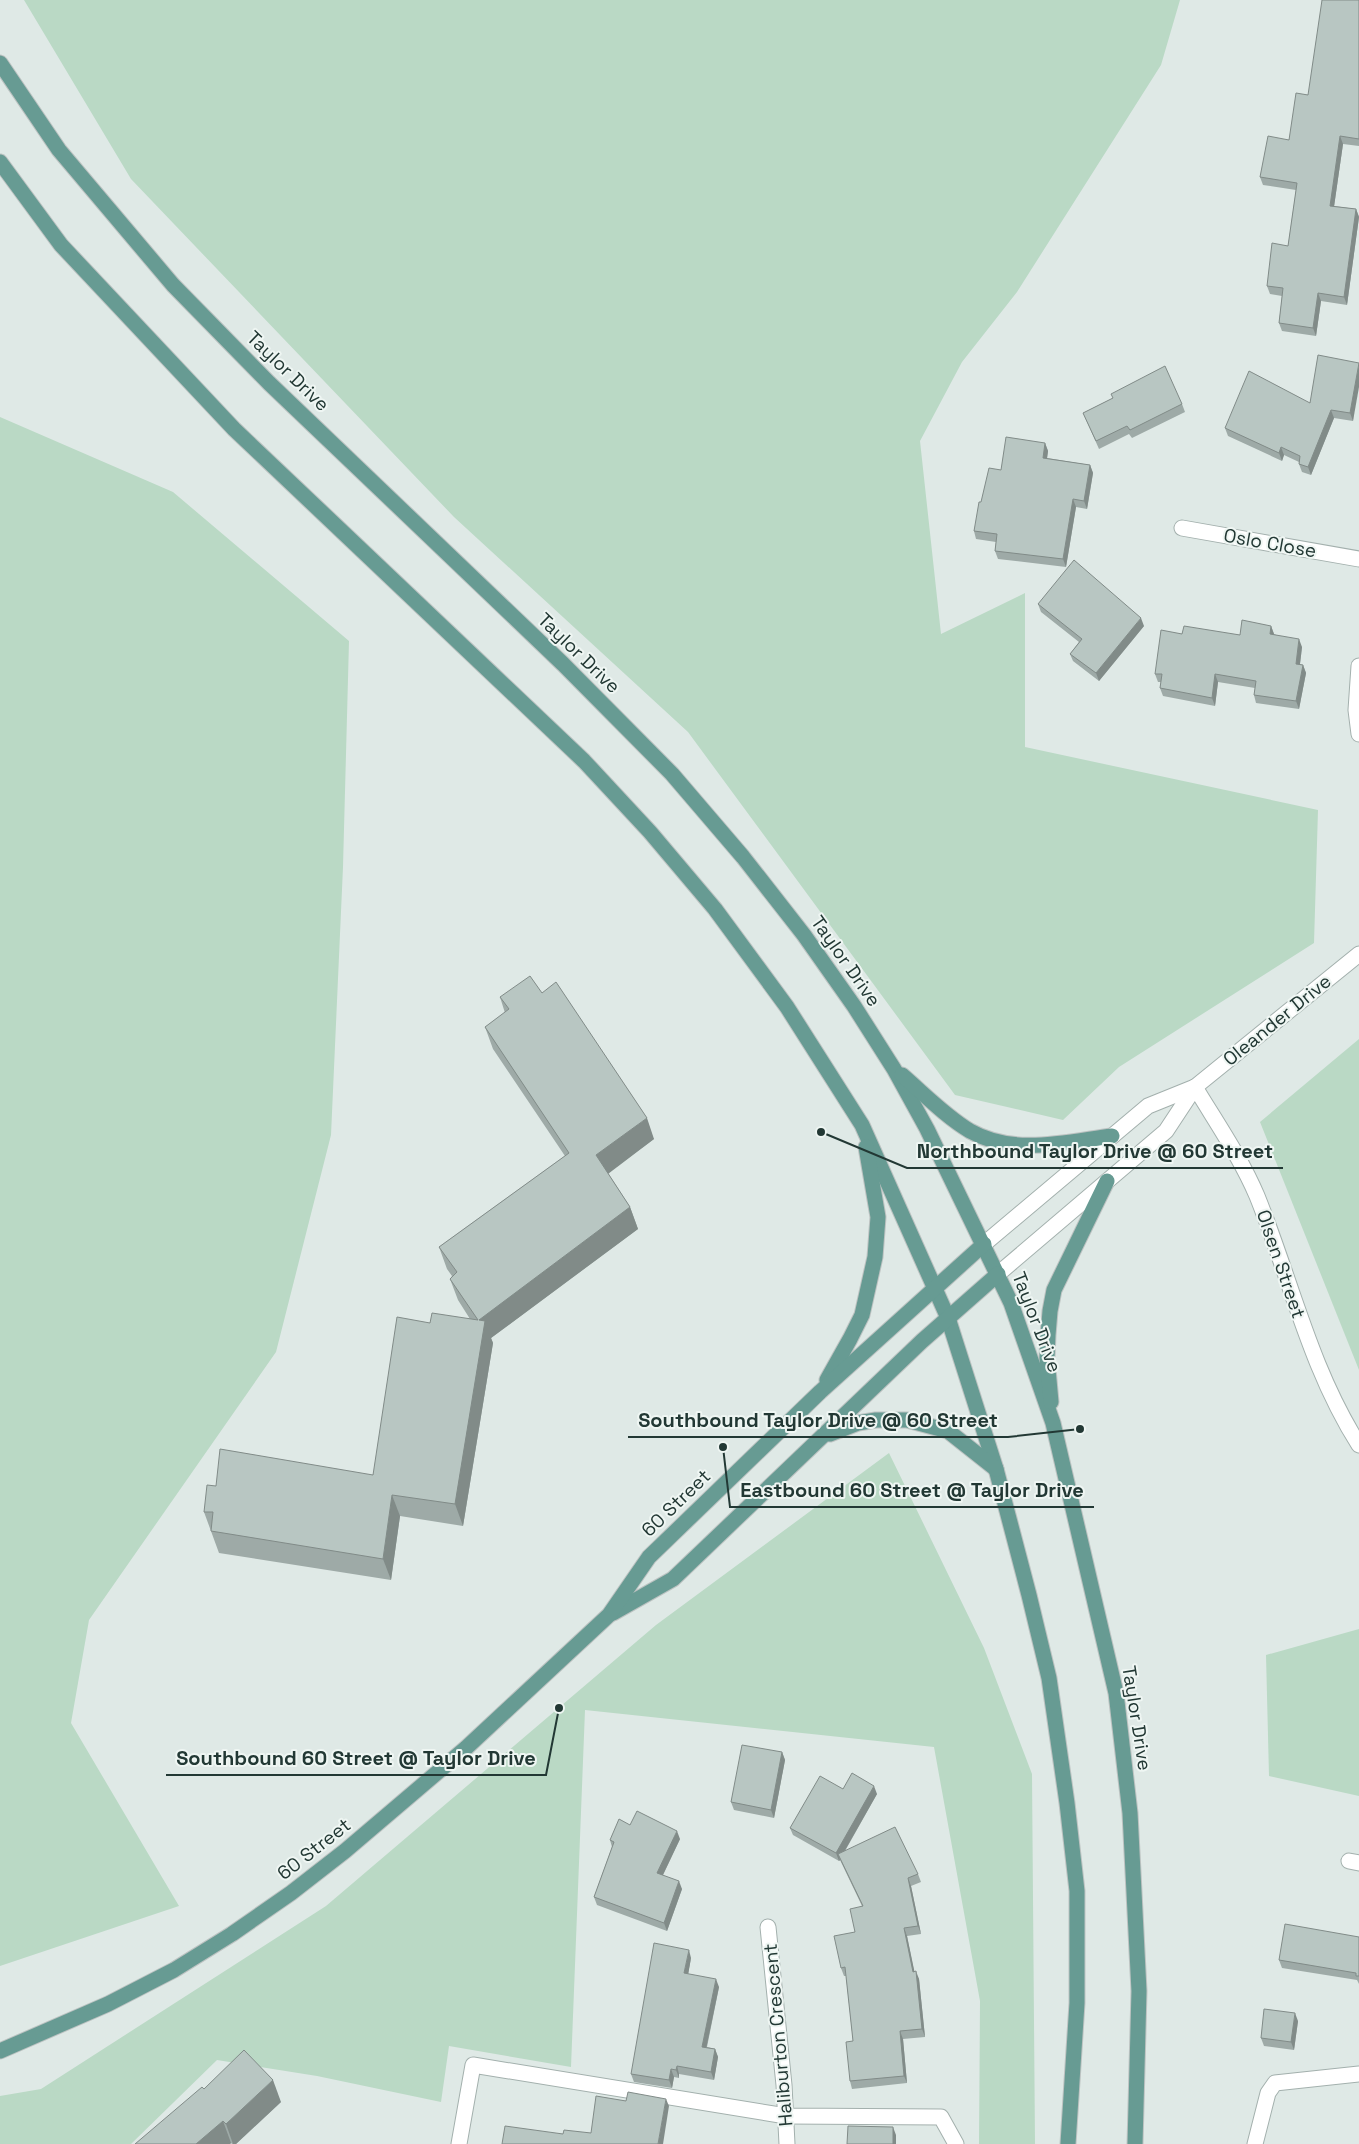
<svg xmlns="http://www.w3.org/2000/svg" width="1359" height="2144" font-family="'Space Grotesk',sans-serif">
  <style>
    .green { fill: #bad9c5 }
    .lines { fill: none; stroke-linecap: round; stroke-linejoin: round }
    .minor-casing { stroke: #a3b0ad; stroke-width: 17 }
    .major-casing { stroke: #bdc3c2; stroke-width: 17 }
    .minor { stroke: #fff; stroke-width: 15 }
    .major { stroke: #679b93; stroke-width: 15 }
    .wall { fill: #9eaaa7 }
    .shaded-wall { fill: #818b88 }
    .building { fill: #b8c6c2; stroke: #818b88 }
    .labels { text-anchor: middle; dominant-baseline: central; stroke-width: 4; stroke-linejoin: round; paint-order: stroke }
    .street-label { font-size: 19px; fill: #223834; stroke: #eff6f3 }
    .leader { fill: none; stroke: #223834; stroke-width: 2 }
    .callout-dot { fill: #223834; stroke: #eff6f3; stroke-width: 2 }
    .callout-label { font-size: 20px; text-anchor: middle; font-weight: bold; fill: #223834; stroke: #eff6f3; stroke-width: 4; stroke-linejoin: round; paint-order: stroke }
  </style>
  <rect width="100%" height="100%" fill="#dfe9e6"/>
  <!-- green -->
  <g class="green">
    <path d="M24,0H1180L1161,65L1017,292L962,362L920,441L941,634L1025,593V747L1318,810L1314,943L1119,1067L1063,1120L955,1095L688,732L454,517L131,179Z"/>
    <path d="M0,417L173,492L349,641L343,867L331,1135L276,1352L89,1620L71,1723L179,1906L0,1966Z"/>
    <path d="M1359,1039V1370L1260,1122Z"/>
    <path d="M889,1453L984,1648L1032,1774L1035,2144H979L980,2001L934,1747L585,1710L571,2067L449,2046L441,2102L317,2076L217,2060L131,2144H0V2096L41,2089L326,1906L656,1625Z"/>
    <path d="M1359,1629V1796L1269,1776L1266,1655Z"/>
  </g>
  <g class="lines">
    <defs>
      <g id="minor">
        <path d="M1182,528L1359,559"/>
        <path d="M1359,666L1356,710L1359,734"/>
        <path d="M1195,1087C1216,1122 1241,1158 1257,1196C1291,1280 1310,1368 1359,1445"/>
        <path d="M984,1244L1148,1106L1195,1087L1359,954"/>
        <path d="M998,1274L1166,1131L1195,1087"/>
        <path d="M1349,1861L1359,1863"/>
        <path d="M768,1927L784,2085L787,2144"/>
        <path d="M459,2144L473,2065L786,2116L941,2117L956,2144"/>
        <path d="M1255,2144L1268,2093L1275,2083L1359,2074"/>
      </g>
      <g id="major">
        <path d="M0,63L59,150L173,285L269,383L563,664L672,774L743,857L804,935L854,1006L894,1069L927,1129L1011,1303L1053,1423L1116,1693L1130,1813L1139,1991L1135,2144"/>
        <path d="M0,162L61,245L234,429L584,761L650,832L715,909L787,1007L862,1125L948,1318L996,1469L1029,1595L1049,1678L1067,1803L1077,1891V2003L1068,2144"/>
        <path d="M902,1075C924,1094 945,1116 970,1131C1014,1156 1066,1142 1112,1136"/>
        <path d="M827,1380L850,1339L862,1315L875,1257L878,1217L866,1147"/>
        <path d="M1051,1402L1047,1358L1048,1335L1050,1311L1054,1290L1107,1181"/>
        <path d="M830,1434L858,1423L876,1420H907L948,1431L996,1469"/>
        <path d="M613,1613L673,1579L922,1341L998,1274"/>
        <path d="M0,2051L108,2004L174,1970L232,1934L291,1893L345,1851L466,1748L609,1615L649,1557L820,1392L984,1244"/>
      </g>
    </defs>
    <!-- minor casing -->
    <use href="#minor" class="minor-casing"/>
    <!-- major casing -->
    <use href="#major" class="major-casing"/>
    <!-- minor -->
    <use href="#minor" class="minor"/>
    <!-- major -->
    <use href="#major" class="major"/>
  </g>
  <!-- wall -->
  <g class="wall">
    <path d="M1359,0V146L1343,144L1334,206L1356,209L1359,217L1347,305L1321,301L1316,336L1282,331L1279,323L1282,296L1270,294L1267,286L1288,246L1296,190L1263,185L1260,177L1289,140L1308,95Z"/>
    <path d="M1359,363L1353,421L1334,418L1311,475L1302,472L1299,464V462L1284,455L1282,461L1228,436L1225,428L1310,403Z"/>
    <path d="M1113,398L1182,404L1185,412L1132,438L1129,434L1099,449L1083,413Z"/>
    <path d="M1045,443L1048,451L1047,458L1090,465L1093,473L1087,509L1076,507L1066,567L998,559L995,551L996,542L976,539L974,531L1001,470Z"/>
    <path d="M1038,604L1144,626L1099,681L1073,661L1070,654L1079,642L1041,612Z"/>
    <path d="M1271,626L1274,634L1302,647L1300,664L1303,665L1306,673L1299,709L1256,703L1254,695L1255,688L1218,682L1215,706L1163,696L1160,688L1161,682H1158L1155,674L1182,634L1240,635Z"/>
    <path d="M500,997L654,1139L608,1173L630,1207L638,1229L491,1338L493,1343L463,1526L400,1516L391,1580L219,1553L204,1512L216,1486L373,1475L430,1323L470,1319L458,1300L450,1279L452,1276L447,1269L439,1247L565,1156L493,1049L485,1027L505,1013Z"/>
    <path d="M782,1752L785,1760L774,1818L734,1810L731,1802Z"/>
    <path d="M843,1789L877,1794L845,1851L918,1874L921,1882L911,1886L921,1934L907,1936L914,1971L919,1979L925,2037L903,2039L907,2083L852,2089L850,2081L853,2041L846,1976H844L841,1968L855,1932L862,1906L840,1860L839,1861L793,1835L790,1828Z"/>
    <path d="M630,1825L680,1839L663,1875L682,1889L667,1931L597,1905L594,1897L612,1847L610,1840Z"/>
    <path d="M1359,1937V1984L1357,1980L1282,1968L1279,1960Z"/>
    <path d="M691,1958L688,1974L719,1987L707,2047L715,2049L718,2057L714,2080L679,2074V2078L674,2077L672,2088L634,2082L631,2074Z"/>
    <path d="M1298,2021L1294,2050L1264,2046L1261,2038Z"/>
    <path d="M204,2089L281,2102L236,2144H232L231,2143L230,2144H135Z"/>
  </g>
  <!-- shaded-wall -->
  <g class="shaded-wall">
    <path d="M1340,136L1343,144L1333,214L1330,206Z"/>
    <path d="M1356,209L1359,217L1347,305L1344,297Z"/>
    <path d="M1318,293L1321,301L1316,336L1313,328Z"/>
    <path d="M1359,363V387L1353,421L1350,413Z"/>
    <path d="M1331,410L1334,418L1311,475L1308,467Z"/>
    <path d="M1045,443L1048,451L1046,466L1043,458Z"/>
    <path d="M1281,447L1284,455L1282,461L1279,453Z"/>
    <path d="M1090,465L1093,473L1087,509L1084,501Z"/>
    <path d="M1073,499L1076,507L1066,567L1063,559Z"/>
    <path d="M1141,618L1144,626L1099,681L1096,673Z"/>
    <path d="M1271,626L1274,634L1273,641L1270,634Z"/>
    <path d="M1299,639L1302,647L1299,672L1296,664Z"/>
    <path d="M1303,665L1306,673L1299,709L1296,701Z"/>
    <path d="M1215,674L1218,682L1215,706L1212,698Z"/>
    <path d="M647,1118L654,1139L604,1177L596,1155Z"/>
    <path d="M630,1207L638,1229L491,1338L493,1343L463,1526L455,1504L479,1320Z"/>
    <path d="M392,1495L400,1516L391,1580L383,1559Z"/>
    <path d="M782,1752L785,1760L774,1818L771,1810Z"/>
    <path d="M874,1786L877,1794L840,1859L838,1854L840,1860L839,1861L836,1853Z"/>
    <path d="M677,1831L680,1839L660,1881L657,1873Z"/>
    <path d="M908,1878L911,1886L921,1934L918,1926Z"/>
    <path d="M679,1881L682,1889L667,1931L664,1923Z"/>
    <path d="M904,1928L907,1936L916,1979L913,1972Z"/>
    <path d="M689,1950L691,1958L687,1981L684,1973Z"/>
    <path d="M916,1971L919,1979L925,2037L922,2029Z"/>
    <path d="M716,1979L719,1987L705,2054L702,2047Z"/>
    <path d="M1295,2013L1298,2021L1294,2050L1291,2042Z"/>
    <path d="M900,2031L903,2039L907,2083L904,2076Z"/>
    <path d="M715,2049L718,2057L714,2080L711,2072Z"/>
    <path d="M677,2066L679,2074V2078L676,2070Z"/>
    <path d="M671,2069L674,2077L672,2088L669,2080Z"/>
    <path d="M273,2080L281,2102L236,2144H233L226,2124Z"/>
    <path d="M666,2099L669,2106L663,2144H658Z"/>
    <path d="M223,2121L231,2143L230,2144H196Z"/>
    <path d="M893,2127L896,2135V2144H893Z"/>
  </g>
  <!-- building -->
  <g class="building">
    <path d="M1322,0H1359V139L1340,136L1330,206L1356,209L1344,297L1318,293L1313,328L1279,323L1283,288L1267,286L1272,243L1288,246L1297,183L1260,177L1268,136L1289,140L1296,93L1308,95Z"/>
    <path d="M1318,355L1359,363L1350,413L1331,410L1308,467L1299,464L1300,456L1281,447L1279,453L1225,428L1249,371L1310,403Z"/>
    <path d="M1165,366L1182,404L1130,430L1127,426L1096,441L1083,413L1113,398L1111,394Z"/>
    <path d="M1006,437L1045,443L1043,458L1090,465L1084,501L1073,499L1063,559L995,551L997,534L974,531L979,502H981L989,468L1001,470Z"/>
    <path d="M1074,560L1141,618L1096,673L1070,654L1082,639L1038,604Z"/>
    <path d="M1242,620L1271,626L1270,634L1299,639L1296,664L1303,665L1296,701L1254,695L1256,681L1215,674L1212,698L1160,688L1162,674H1155L1161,630L1182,634L1184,626L1240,635Z"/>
    <path d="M530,976L542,993L556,982L647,1118L596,1155L630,1207L479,1320L485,1321L455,1504L392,1495L383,1559L211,1531L213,1512H204L207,1485L216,1486L220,1449L373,1475L397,1317L430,1323L432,1313L478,1320L450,1279L457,1272L439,1247L569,1153L485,1027L509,1009L500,997Z"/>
    <path d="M742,1745L782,1752L771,1810L731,1802Z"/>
    <path d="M852,1773L874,1786L836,1853L790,1828L820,1776L843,1789Z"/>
    <path d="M637,1811L677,1831L657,1873L679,1881L664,1923L594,1897L614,1842L610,1840L619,1819L630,1825Z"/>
    <path d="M895,1827L918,1874L908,1878L918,1926L904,1928L913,1972L916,1971L922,2029L900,2031L904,2076L850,2081L846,2042L853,2041L845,1967L841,1968L834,1936L855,1932L850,1909L863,1906L838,1854Z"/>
    <path d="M1285,1924L1359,1937V1976H1356V1973L1279,1960Z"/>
    <path d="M654,1943L689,1950L684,1973L716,1979L702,2047L715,2049L711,2072L677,2066L676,2070L671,2069L669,2080L631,2074Z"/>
    <path d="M1264,2009L1295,2013L1291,2042L1261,2038Z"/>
    <path d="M244,2050L273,2080L226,2124L223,2121L196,2144H135L202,2087L204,2089Z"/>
    <path d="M628,2092L666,2099L658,2144H502L505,2126L563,2134L564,2130L591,2133L596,2096L626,2101Z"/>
    <path d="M848,2126L893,2127V2144H847Z"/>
  </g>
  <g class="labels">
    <!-- street labels -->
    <g class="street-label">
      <text transform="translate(288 371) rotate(44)">Taylor Drive</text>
      <text transform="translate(1270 543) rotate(10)">Oslo Close</text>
      <text transform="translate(579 653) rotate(44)">Taylor Drive</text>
      <text transform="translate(846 961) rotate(55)">Taylor Drive</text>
      <text transform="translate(1277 1020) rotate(-39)">Oleander Drive</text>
      <text transform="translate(1281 1264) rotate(71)">Olsen Street</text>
      <text transform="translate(1037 1322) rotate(69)">Taylor Drive</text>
      <text transform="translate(676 1503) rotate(-44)">60 Street</text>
      <text transform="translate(1137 1718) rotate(81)">Taylor Drive</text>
      <text transform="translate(314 1849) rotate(-38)">60 Street</text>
      <text transform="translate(778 2035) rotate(-95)">Haliburton Crescent</text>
    </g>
  </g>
  <!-- callouts -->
  <path class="leader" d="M821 1132L907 1168H1283M1080 1429L1008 1437H628M723 1447L730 1507H1094M559 1708L546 1775H166"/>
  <g class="callout-dot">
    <circle cx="821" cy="1132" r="5"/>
    <circle cx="1080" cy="1429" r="5"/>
    <circle cx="723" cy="1447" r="5"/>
    <circle cx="559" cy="1708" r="5"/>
  </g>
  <g class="callout-label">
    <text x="1095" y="1158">Northbound Taylor Drive @ 60 Street</text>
    <text x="818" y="1427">Southbound Taylor Drive @ 60 Street</text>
    <text x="912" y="1497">Eastbound 60 Street @ Taylor Drive</text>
    <text x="356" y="1765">Southbound 60 Street @ Taylor Drive</text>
  </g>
</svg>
